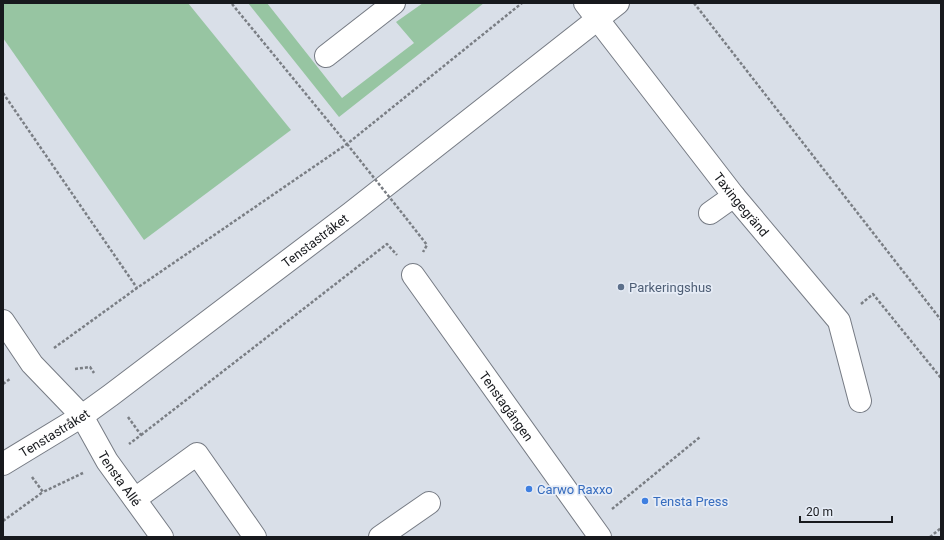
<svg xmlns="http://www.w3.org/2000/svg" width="944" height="540" font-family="Roboto,sans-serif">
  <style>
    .green { fill: #97c5a2 }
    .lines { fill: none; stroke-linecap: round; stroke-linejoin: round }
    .minor-casing { stroke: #767b84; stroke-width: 24 }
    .path { stroke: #7a7e84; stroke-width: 2.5; stroke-dasharray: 3 2; stroke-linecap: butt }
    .minor { stroke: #fff; stroke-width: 22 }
    .path-bridge { stroke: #7a7e84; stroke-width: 2.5; stroke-dasharray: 3 2; stroke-linecap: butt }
    .service-dot { fill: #5c6f8a; stroke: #e6ecf6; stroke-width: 1.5 }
    .shop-dot { fill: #3f7fe0; stroke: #e6ecf6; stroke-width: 1.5 }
    .labels { text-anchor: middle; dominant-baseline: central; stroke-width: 3.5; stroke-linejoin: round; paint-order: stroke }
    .street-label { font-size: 13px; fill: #17191d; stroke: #e6ecf6 }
    .service-label { font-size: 13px; fill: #4e5e75; stroke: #e6ecf6; text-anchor: start }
    .shop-label { font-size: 13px; fill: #366cbe; stroke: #e6ecf6; text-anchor: start }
  </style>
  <rect width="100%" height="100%" fill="#d9dfe8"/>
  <!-- green -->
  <g class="green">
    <path d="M3,3H188L291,130L144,240L3,38Z"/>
    <path d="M248,3H267L342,98L414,43L396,22L423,3H484L339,117Z"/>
  </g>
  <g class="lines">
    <defs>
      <g id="minor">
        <path id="s1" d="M585,3L734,196L839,321L860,401"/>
        <path d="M326,56L394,3"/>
        <path d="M710,213L734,196"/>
        <path id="s2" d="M413,275L600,537"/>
        <path id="s3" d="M3,321L32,364L82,416L107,461L162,537"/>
        <path id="s4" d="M3,464L82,416L111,395L351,213L618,3"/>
        <path d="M135,499L197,454L255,537"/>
        <path d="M380,537L429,503"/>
      </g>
    </defs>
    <!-- minor casing -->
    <use href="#minor" class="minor-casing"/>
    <!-- path -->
    <g class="path">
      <path d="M694,3L941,320"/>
      <path d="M232,4L347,144"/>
      <path d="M3,93L137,288"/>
      <path d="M406,218L427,245L423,252"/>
      <path d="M861,304L873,294L941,378"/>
      <path d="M54,348L137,288L347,144L522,3"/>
      <path d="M75,369L90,367L94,373"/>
      <path d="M3,384L10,379"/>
      <path d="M128,417L141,435L129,444"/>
      <path d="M141,435L387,244L397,255"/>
      <path d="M32,477L43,492L83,473"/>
      <path d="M612,509L700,437"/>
      <path d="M3,521L43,492"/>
      <path d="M930,537L941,528"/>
    </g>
    <!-- minor -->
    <use href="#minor" class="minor"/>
    <!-- path-bridge -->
    <path class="path-bridge" d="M347,144L406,218"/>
  </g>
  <!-- markers -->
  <circle class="service-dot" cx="621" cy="287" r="4"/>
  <g class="shop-dot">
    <circle cx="529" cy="489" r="4"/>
    <circle cx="645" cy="501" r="4"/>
  </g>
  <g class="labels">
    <!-- street labels -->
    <g class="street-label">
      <text stroke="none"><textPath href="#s1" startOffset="255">Taxingegränd</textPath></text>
      <text stroke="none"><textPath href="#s4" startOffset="384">Tenstastråket</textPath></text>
      <text stroke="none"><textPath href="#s2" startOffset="161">Tenstagången</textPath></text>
      <text stroke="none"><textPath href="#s4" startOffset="60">Tenstastråket</textPath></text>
      <text stroke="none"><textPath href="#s3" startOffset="197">Tensta Allé</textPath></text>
    </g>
    <!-- service labels -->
    <g class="service-label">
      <text x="629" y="287">Parkeringshus</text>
    </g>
    <!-- shop labels -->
    <g class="shop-label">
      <text x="537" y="489">Carwo Raxxo</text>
      <text x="653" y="501">Tensta Press</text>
    </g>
  </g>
  <!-- border -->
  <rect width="944" height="540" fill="none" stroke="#17191d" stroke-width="8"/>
  <!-- scale -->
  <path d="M800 516v6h92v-6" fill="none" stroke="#17191d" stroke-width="2"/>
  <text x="806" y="516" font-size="12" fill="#17191d" stroke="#e6ecf6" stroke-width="3" paint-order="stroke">20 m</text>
</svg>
